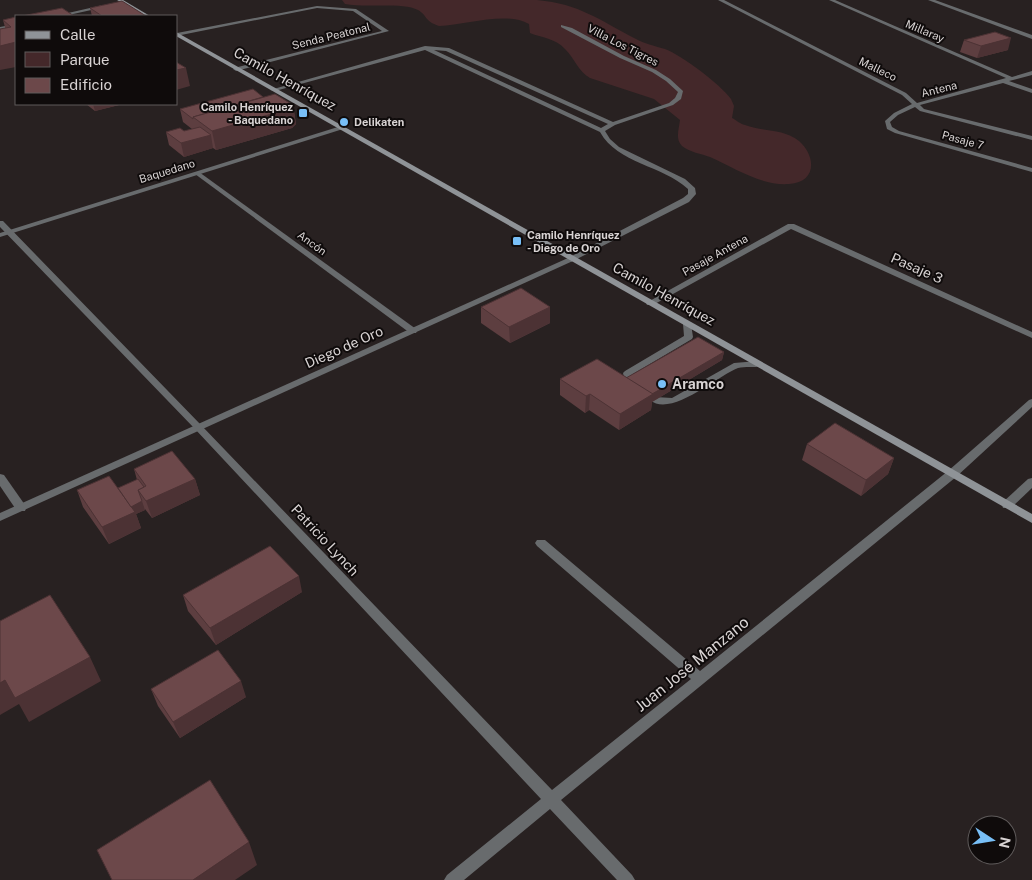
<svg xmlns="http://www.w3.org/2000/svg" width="1032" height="880" font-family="'Public Sans',sans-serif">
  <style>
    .green { fill: #44282a }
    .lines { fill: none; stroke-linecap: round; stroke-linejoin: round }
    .service { fill: #686b6d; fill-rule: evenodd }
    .minor { fill: #686b6d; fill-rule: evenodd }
    .tertiary { fill: #686b6d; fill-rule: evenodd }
    .secondary { fill: #8f9397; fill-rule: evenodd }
    .wall { fill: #5d3e40 }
    .shaded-wall { fill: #4c3234 }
    .building { fill: #6c484a; stroke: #4c3234 }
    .poi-dot { fill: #78bff7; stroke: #0f0b0b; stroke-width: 2 }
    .labels { text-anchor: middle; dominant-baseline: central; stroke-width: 4; stroke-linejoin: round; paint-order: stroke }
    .far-street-label { font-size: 11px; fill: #d8d3d3; stroke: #0f0b0b }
    .far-poi-label { font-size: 11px; font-weight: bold; fill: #d8d3d3; stroke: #0f0b0b; text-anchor: start }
    .street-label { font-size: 14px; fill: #d8d3d3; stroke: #0f0b0b }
    .poi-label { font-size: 14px; font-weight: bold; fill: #d8d3d3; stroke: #0f0b0b; text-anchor: start }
    .near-street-label { font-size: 16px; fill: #d8d3d3; stroke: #0f0b0b }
  </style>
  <rect width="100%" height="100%" fill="#282121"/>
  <!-- green -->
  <path class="green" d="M342,0H537C580,4 599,20 636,39C645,44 655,46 665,49C683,56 720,84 731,99L734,106L732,118C736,120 740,124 745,125C763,132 783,128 799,141C817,157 816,183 789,184C761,186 735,168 710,157C702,154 689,152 682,146C675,139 679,129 680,120L654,99L590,78C578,71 575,59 565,49C555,38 542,38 530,33L529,24C506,11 466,25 439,26C424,21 428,16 418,10C403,2 364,8 345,4Z"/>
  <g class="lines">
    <!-- service -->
    <g class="service">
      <path d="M687,321L691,324L693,337L692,339L633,374L634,384L629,387L626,386L623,373L625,371L684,336L683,324Z"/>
      <path d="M758,361L761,362L763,364L761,366C754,368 745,366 738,368C717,376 671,418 650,400L655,397L672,398L734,363Z"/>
      <path d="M1032,478V488L1011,508H1003L1002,505L1003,502L1028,479Z"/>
    </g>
    <!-- minor -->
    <g class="minor">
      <path d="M718,0H724L906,93L917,103L1006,78L829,0H835L1012,77L1032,71V75L1009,81L1032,89V93L1003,83L920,105L924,109L1032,136V140L920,111L915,107L898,115L890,122L892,127L899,131L1032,168V172L895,133L887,129L885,121L894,113L912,104L902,95Z"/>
      <path d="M928,0H935L1032,35V39Z"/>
      <path d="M317,6L356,9L389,31L236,71L233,69L234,68L382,31L353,11L317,8L176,36L177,33Z"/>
      <path d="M561,25L572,28L624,56L656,70L670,79L683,91L681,99L673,105L615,125L605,131L610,139L619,147L685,179L695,188L696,194L689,202L571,262H568V258L683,198L688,194V189C662,165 618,164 600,132L425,50L275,91L270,90L425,46L449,48L613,122L669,103L675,98L678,92L666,81L652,72L620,58L561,27ZM434,50L446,51L608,124L601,128Z"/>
      <path d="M195,172H199L416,329L417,331L416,333H410L195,174Z"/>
      <path d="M0,221H3L201,425L552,790L691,679L537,546L535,543L537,540H545L700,671L948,471L1029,400L1032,399V407L956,477L561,800L632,875L635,880H617L550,809L464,880H444L447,875L541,799L195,429L0,227Z"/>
      <path d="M788,224H794L1032,332V338L791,229L653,305H647L646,303Z"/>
      <path d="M0,474L4,475L25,505L26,508L25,511H17L0,486Z"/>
    </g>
    <!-- tertiary -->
    <g class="tertiary">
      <path d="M103,5L105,7L64,16H55Z"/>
      <path d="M16,24V26L0,31V27Z"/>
      <path d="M341,126L343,127V129L0,237V233Z"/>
      <path d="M568,258H571L575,260L0,521V513Z"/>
    </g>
    <!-- secondary -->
    <g class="secondary">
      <path d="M117,0H123L150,16H144Z"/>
      <path d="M176,32L1032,514V523L176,36Z"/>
    </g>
  </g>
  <!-- wall -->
  <g class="wall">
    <path d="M90,8L146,16H92Z"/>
    <path d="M16,17V67L3,20Z"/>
    <path d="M964,40L1008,50L977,58L960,52Z"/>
    <path d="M263,97L293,105L296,124L292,128L216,150L213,148L184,157L169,145L166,132L184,131L192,129L183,122L180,109Z"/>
    <path d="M86,104H123L95,111Z"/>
    <path d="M481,307H550V323L510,343L481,323Z"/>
    <path d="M724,352L722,360L652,402L651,410L619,430L589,410L585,413L560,395V379L626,378Z"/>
    <path d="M807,444L894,458L888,474L861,496L802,460Z"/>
    <path d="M134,469L195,479L200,495L152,518L145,509V510L136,514L141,528L109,544L83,507L77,490L118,488L137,480Z"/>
    <path d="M302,592L216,645L188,611L183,595Z"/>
    <path d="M151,689L246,697L180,738L158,706Z"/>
  </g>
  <!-- shaded-wall -->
  <g class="shaded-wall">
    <path d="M1011,38L1008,50L977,58L981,46Z"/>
    <path d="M16,42V67L0,70V46Z"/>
    <path d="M186,68L190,86L176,90V70Z"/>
    <path d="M93,104H123L95,111Z"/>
    <path d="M293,105L296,124L292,128L216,150L212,131Z"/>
    <path d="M211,135L213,148L184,157L181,143Z"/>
    <path d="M550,307V323L510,343L509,327Z"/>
    <path d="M724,352L722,360L652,402L651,410L619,430L620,414L645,398Z"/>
    <path d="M590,394L589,410L585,413L586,396Z"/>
    <path d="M894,458L888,474L861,496L866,480Z"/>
    <path d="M195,479L200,495L152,518L146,501Z"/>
    <path d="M142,501L145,510L136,514L141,528L109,544L102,527L129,508Z"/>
    <path d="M299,576L302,592L216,645L210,628Z"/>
    <path d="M90,657L101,681L29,722L19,704L0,715V683L5,680Z"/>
    <path d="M241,681L246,697L180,738L173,722Z"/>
    <path d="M249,842L257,865L235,880H193Z"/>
  </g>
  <!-- building -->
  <g class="building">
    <path d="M122,1L146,16H102L90,8Z"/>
    <path d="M62,8L74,16H22Z"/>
    <path d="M16,17V42L0,46V29L11,27L3,20Z"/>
    <path d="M995,32L1011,38L981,46L964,40Z"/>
    <path d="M176,62L186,68L176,70Z"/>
    <path d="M253,89L263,97L193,117V119L180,109Z"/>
    <path d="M275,94L293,105L289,109L212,131L193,117Z"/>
    <path d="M200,127L211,135L181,143L166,132L180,128L184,131Z"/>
    <path d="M521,288L550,307L509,327L481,307Z"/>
    <path d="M698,337L724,352L652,394L626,378Z"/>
    <path d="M597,359L653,394L620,414L590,394L586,396L560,379Z"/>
    <path d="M835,423L894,458L866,480L807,444Z"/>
    <path d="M172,451L195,479L146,501L138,490L146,486L134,469Z"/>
    <path d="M109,476L135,512L102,527L77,490Z"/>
    <path d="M138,479L144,487L138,490L142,501L131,507L118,488Z"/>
    <path d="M270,546L299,576L210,628L183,595Z"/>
    <path d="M50,595L90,657L15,698L5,680L0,683V621Z"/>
    <path d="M218,650L241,681L173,722L151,689Z"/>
    <path d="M210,780L249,842L193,880H112L97,850Z"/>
  </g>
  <!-- markers -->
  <g class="poi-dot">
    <rect x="298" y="108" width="10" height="10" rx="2.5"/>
    <circle cx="344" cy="122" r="5"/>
    <rect x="512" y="236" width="10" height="10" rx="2.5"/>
    <circle cx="662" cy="384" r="5"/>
  </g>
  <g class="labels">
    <!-- far-street labels -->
    <g class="far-street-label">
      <text transform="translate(925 31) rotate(23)">Millaray</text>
      <text transform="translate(331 36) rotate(-14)">Senda Peatonal</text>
      <text transform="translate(623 45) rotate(27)">Villa Los Tigres</text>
      <text transform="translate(878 69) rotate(26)">Malleco</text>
      <text transform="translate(939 89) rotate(-14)">Antena</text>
      <text transform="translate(963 140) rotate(15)">Pasaje 7</text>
      <text transform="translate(167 171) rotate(-17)">Baquedano</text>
      <text transform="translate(312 243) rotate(36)">Ancón</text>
      <text transform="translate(715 255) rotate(-29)">Pasaje Antena</text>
    </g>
    <!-- far-poi labels -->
    <g class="far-poi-label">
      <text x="293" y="107" text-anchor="end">Camilo Henríquez<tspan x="293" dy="13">- Baquedano</tspan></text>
      <text x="354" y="122">Delikaten</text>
      <text x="527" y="235">Camilo Henríquez<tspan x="527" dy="13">- Diego de Oro</tspan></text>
    </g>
    <!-- street labels -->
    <g class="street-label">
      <text transform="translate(285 79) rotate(29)">Camilo Henríquez</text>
      <text transform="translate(917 268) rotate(24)">Pasaje 3</text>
      <text transform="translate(664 294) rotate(29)">Camilo Henríquez</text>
      <text transform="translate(344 347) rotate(-24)">Diego de Oro</text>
      <text transform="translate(325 540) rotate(47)">Patricio Lynch</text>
    </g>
    <!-- poi labels -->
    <g class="poi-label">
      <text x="672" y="384">Aramco</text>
    </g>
    <!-- near-street labels -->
    <g class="near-street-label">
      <text transform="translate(692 664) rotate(-39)">Juan José Manzano</text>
    </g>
  </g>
  <!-- legend -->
  <rect x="15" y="15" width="162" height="90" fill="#0f0b0b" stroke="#5f5b5b"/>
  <rect x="25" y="31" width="25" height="8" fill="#8f9397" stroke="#5f5b5b"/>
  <text x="60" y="40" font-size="15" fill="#d8d3d3">Calle</text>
  <rect x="25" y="52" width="25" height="15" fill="#44282a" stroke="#5f5b5b"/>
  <text x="60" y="65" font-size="15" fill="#d8d3d3">Parque</text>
  <rect x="25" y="78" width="25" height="15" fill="#6c484a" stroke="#5f5b5b"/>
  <text x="60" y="90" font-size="15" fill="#d8d3d3">Edificio</text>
  <!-- north arrow -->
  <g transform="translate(992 840) rotate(102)"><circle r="24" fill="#0f0b0b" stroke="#5f5b5b"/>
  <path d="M0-4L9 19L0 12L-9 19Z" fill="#78bff7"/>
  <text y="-8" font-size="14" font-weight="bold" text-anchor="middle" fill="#d8d3d3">N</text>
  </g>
</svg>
